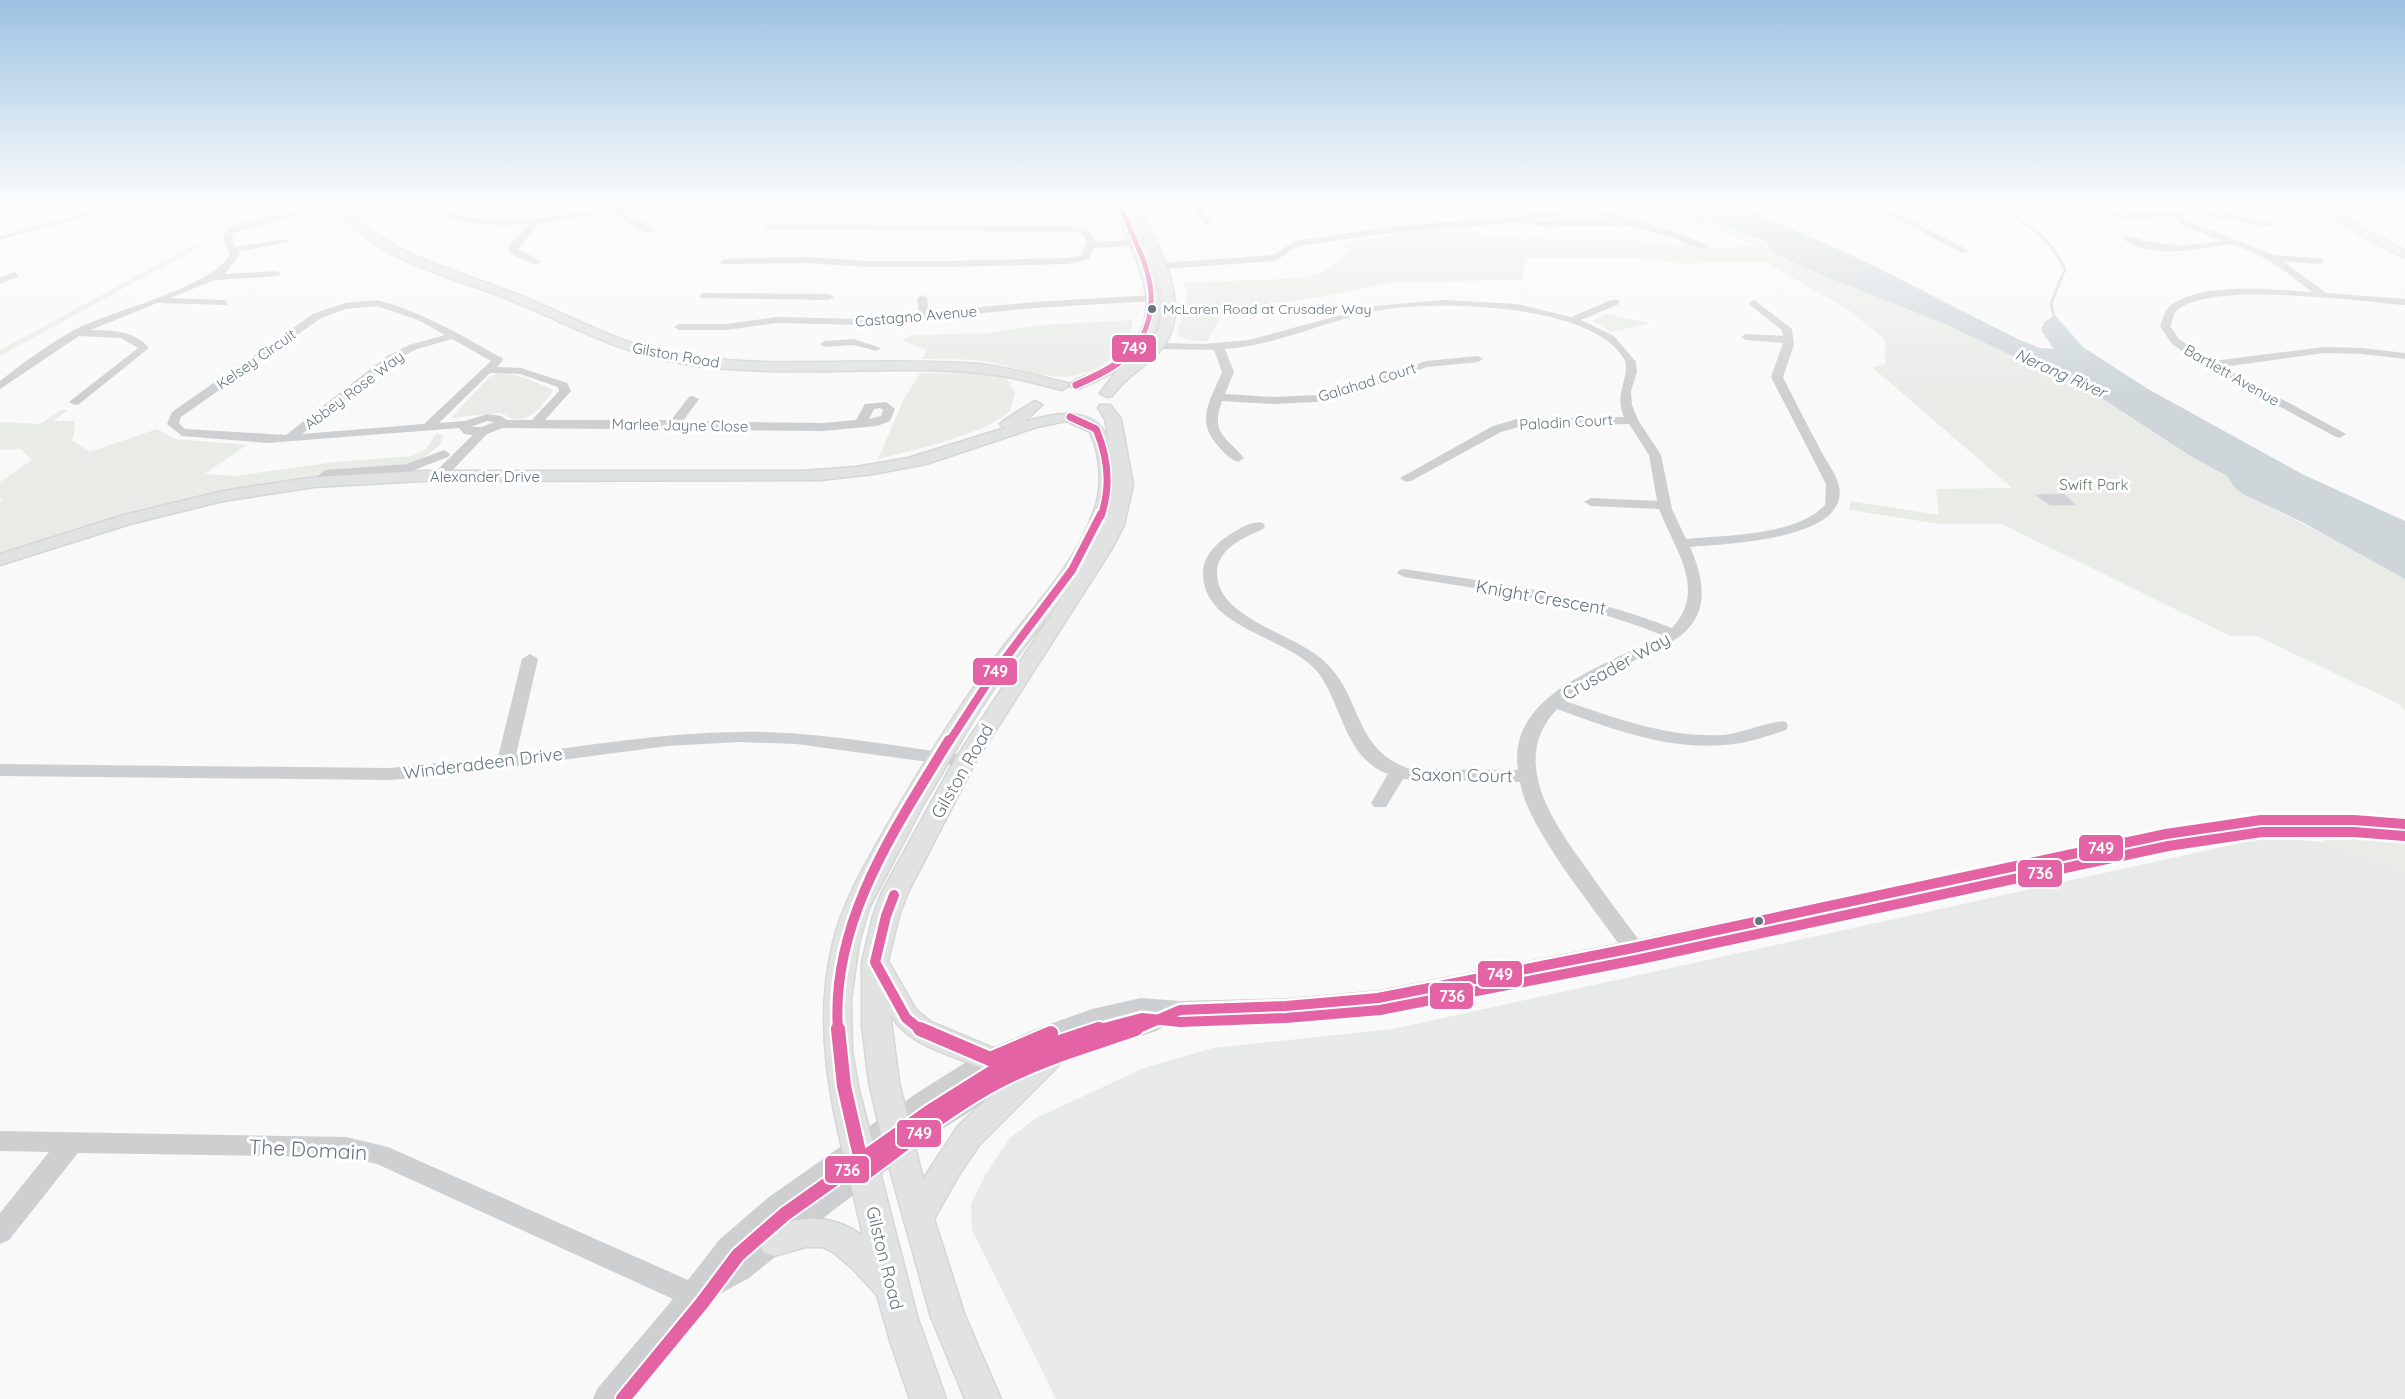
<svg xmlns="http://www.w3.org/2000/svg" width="2405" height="1399" font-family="Quicksand,sans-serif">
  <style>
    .built { fill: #e8e9e9 }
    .green { fill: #e8ebe6 }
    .water { fill: #ced6d9 }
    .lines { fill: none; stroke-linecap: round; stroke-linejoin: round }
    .stream { stroke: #ced6d9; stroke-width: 3 }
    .building { fill: #d0d2d3; stroke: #e8e8e8; stroke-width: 1.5 }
    .major-casing { stroke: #d5d6d7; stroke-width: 3 }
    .minor { fill: #cecfd0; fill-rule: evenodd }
    .major { fill: #e1e2e2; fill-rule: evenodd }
    .bus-1-far4-casing { stroke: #fff; stroke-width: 8 }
    .bus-1-far3-casing { stroke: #fff; stroke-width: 10 }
    .bus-1-far2-casing { stroke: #fff; stroke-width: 13 }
    .bus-1-far1-casing { stroke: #fff; stroke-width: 15 }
    .bus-1-casing { stroke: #fff; stroke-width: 18 }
    .bus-2-far1-casing { stroke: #fff; stroke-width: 15 }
    .bus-2-casing { stroke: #fff; stroke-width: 18 }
    .bus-1-far4 { stroke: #e463a4; stroke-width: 5 }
    .bus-1-far3 { stroke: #e463a4; stroke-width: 7 }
    .bus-1-far2 { stroke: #e463a4; stroke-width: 8 }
    .bus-1-far1 { stroke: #e463a4; stroke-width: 10 }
    .bus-1 { stroke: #e463a4; stroke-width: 14 }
    .bus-2-far1 { stroke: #e463a4; stroke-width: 10 }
    .bus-2 { stroke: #e463a4; stroke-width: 14 }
    .bus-dot { fill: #657683; stroke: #fff; stroke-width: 2 }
    .labels { text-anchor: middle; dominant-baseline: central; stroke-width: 6; stroke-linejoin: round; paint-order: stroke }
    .far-bus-label { font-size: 14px; fill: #657683; stroke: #fff; text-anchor: start }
    .far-street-label { font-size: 15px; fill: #657683; stroke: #fff }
    .far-park-label { font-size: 15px; fill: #687a64; stroke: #fff }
    .far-water-label { font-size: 16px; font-style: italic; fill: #60757c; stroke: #fff }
    .street-label { font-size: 18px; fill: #657683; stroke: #fff }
    .near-street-label { font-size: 21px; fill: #657683; stroke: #fff }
    .line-badge { stroke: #fff; stroke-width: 2 }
    .badge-label { font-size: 16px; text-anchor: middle; font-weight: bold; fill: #fff }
  </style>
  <rect width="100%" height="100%" fill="#f9f9f9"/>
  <!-- built -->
  <path class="built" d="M2268,837L2323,842L2405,870V1399H1056L972,1230L971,1204L984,1177L1010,1138L1036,1118L1144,1068L1213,1048L1393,1029Z"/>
  <!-- green -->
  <g class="green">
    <path d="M1609,200H1699L1705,213L1733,231L1766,243L1773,253L1814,272L1943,323L2103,399L2189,456L2227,476L2231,482L2272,508L2389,568L2405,579V710L2397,703L2257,636H2230L2002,524H1940L1850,510V501L1939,515L1936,489L2012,488L1872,367L1885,364V339L1847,309L1765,262L1679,263L1636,258H1526L1522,280L1394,282L1319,297L1223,312L1208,341C1198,341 1185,342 1177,333L1188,294L1184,283L1305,278L1324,271L1350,251L1340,243L1380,238L1408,231L1470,225L1481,238L1623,239L1676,245L1689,244L1701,248L1754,246C1740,236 1684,218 1666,217C1652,217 1643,226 1629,222L1653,214Z"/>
    <path d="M198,243L217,244L201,246L0,356V350Z"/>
    <path d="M1606,314L1651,323L1611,332L1592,321Z"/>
    <path d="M1133,320C1130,342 1122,352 1104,364C1061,390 1031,369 987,362C966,358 943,360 922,359L927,350L901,340L915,335L989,333L1041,325Z"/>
    <path d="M920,373L985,374L1006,378L1015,392C1013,398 1013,405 1010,410C993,432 907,452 878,459L903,401Z"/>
    <path d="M497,374C517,372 535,382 553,390L552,393C542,405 530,424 511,418C506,416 504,413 498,413L451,418L490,376Z"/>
    <path d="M61,410H68L53,421H75L74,436L71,440L90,452L157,429L176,439L247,445L204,474L235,476L335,462L412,456L426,449L437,433L444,436L439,446L416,463L339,470L206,495L136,510L0,554V502L3,500L0,499V482L32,460L21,449L0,450V422L40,424Z"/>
    <path d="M2328,837L2405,841V870L2323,842Z"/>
  </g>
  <!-- water -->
  <path class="water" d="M1699,200H1736L1749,210L1858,258L2020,340L2040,348L2054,349L2041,330L2044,322L2055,315L2083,347L2148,389L2302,474L2405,521V579L2302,522L2243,494L2235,488L2227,476L2190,456L2103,399L1943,323L1814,272L1773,253L1766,242L1706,218Z"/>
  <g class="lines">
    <!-- stream -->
    <g class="stream">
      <path d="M1979,200C2015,216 2048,232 2065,269L2051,304L2055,320"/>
      <path d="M0,238L139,200"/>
    </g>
  </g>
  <!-- building -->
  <path class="building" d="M2064,493L2078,506H2050L2033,494Z"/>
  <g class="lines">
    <defs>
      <g id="major">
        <path d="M314,200H325L321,204C337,206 350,200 365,200L347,209C391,255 448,268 506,290C564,311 618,346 680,355C779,370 879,356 978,364C1009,367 1038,376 1067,383L1069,386L1062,390C1034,383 1006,375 978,373C878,364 777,380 678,363C613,352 557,317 495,294C435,272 382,260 337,211C327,212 316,212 309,205Z"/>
        <path d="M1113,200H1123C1140,254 1189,310 1133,360C1193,316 1145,252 1128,200H1138C1154,244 1199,307 1159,352C1144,368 1125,377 1112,396L1107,397L1100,393L1117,371L1081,388L1076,389L1069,385C1075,378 1085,377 1093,373C1104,368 1115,361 1124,353C1174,310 1127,248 1113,200Z"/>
        <path d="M2309,200H2321L2368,231L2405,250V258L2360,235Z"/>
        <path d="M1035,401L1042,405L1024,422C1054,413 1095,404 1109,441L1105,419L1098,408L1100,405H1110L1121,419L1133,485L1124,525L1111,550L976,761L908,892L899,916L888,961L916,1010L931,1022L1000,1051L1004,1059L1000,1067L990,1071L980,1067C949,1054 906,1045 890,1013L899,1082L923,1179L958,1126L1037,1051L1047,1047L1057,1051L1061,1059L1057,1067L980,1144L960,1173L934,1219L965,1316L1001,1399H965L931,1317L884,1148L869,1082L862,1025V962L873,916L882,892L954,761L1062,598L1004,673L971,724L922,807L869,908L859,943L851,999L852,1051L858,1086L917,1316L946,1399H910L891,1344L877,1295L852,1268L833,1252L822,1247H806L774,1256L763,1252L758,1241L763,1230C799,1216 830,1212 863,1236C841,1137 808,1045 833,943C843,900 867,862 888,824C923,764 959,705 1001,650C1034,606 1076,564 1094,511C1103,487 1101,455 1090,432L1066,421L1037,427L926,464L873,474L820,480L422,481L314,487L223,501L130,524L0,565V554L124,515L223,491L314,477L422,471H802L856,467L908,458L1005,428L1000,424L1003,421Z"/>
      </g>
    </defs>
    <!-- major casing -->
    <use href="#major" class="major-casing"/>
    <!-- minor -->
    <g class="minor">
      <path d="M417,200H428L437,205L458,200H474L443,208C478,227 525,220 562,215C572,214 585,214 595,210C611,205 635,200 653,200L622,212L658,230C645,239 628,219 616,215C597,210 561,221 540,223L518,249L539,260L541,262L536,265L513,255L508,249L512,242L529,224C490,227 449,225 417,200Z"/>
      <path d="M738,200H755L741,203Z"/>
      <path d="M1152,200H1213L1198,203L1212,223L1205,225L1190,203L1119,206L1115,204L1119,202Z"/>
      <path d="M1300,200L1332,204L1394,200C1378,210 1315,213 1300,200Z"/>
      <path d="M1861,200H1871L1970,251L1962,253Z"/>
      <path d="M2084,200H2093C2096,204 2098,207 2103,209C2116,214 2163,214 2178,212C2193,211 2203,200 2218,200L2205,209L2273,224L2269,227L2198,213L2183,216L2186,220L2274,255L2323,259V263L2320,264L2283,261L2326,293L2405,299V305C2362,302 2202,279 2175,313C2173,316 2172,322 2170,326L2179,339L2213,361L2324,347L2362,348L2405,353V359L2362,354L2324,353L2223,367L2346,434L2340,438L2336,437L2194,360L2171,343L2160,326C2162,321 2164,313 2167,309C2195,280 2276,290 2312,292C2288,273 2264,254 2234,245C2226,243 2215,247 2206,248C2181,252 2143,256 2122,238L2126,235C2165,247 2181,247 2222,241L2180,224L2175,217C2145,215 2105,227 2084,200Z"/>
      <path d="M2316,200L2405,202V206L2318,204L2314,202Z"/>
      <path d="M316,204L319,205V209L233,233L232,239L235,247L285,239L289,242L238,252L240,254L225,274L276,271L281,274L279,276L215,280L170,298L223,300L227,301V305L157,303L91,330C112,330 135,331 149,348L79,404L75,405L69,402L138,348L121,338L79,336L0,389V381C26,361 51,342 80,327C114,311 216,285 230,254L223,239L228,227Z"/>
      <path d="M1578,207C1603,210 1690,233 1709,247L1701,249L1670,237L1626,225L1542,227L1520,222L1389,233L1298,246L1275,261L1163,269L1158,266L1163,263L1273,255L1295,241L1389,227L1520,216ZM1578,213L1601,215L1613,220L1542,221L1533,219Z"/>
      <path d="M768,224L1070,226L1087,229L1095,239V242L1153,239L1157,242L1153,245L1093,248L1089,259L1068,264L945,267H868L806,263L722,264L720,262L725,259L806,257L868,261H945L1068,258L1082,255L1086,239L1081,233L1070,232L765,229V225Z"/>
      <path d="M14,272L19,275L17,277L0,284V278Z"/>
      <path d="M704,293L829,294L834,297L829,300L701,298L699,296Z"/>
      <path d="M922,295L927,298L929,312L1034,302L1153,295L1158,298L1153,301L1034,308L864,325L776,323L727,330H679L674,327L679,324H727L776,317L864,319L919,313L917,298Z"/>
      <path d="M377,300C423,312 461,335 502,358L503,360L497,367L521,368L567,383L571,391L545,420H671L689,397L693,396L699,399L683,421L823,423L856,420L865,404L886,402L895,409L890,421L877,426L823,431L503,428L487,434L444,479H434L433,476L434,473L473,435L464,434L459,428L267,443L182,436L167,424L172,412L313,314L345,303ZM376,306L418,320L445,335L409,345L387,356L286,435L185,429L179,423L181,417L321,318L346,309ZM452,339L491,361L424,424L302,434L395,360L417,349ZM490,373L520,374L558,387L559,391L532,420H507L501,416L487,414L465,421L439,423ZM880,408L883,410L881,416L869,419L874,409ZM487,421L494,422L482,427H471Z"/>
      <path d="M1445,300L1517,304L1571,317L1611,300H1619V304L1581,320L1614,336L1636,362L1637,372L1631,391L1632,405L1638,420L1661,455L1672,509L1686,539C1727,535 1796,536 1825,505L1826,484L1771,377L1783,343L1746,340L1741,337L1746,334L1783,336L1782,330L1750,305L1749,303L1754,300L1792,329L1794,345L1783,377C1795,402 1808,426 1821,451C1826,461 1835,472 1838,483C1856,540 1724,544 1690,547C1740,659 1618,646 1565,701C1615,718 1668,738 1723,735C1740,734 1774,719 1786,722L1788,726L1786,730C1765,737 1745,744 1723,745C1666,750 1609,728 1557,709C1507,762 1556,826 1589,872C1605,895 1622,917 1638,939L2166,828L2261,814H2354L2405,818V830L2354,826H2261L2166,840L1633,956L1378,1006L1286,1014L1183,1018L1156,1031L1055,1066L1007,1088L936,1133L831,1212L749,1278L703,1303L625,1399H593L597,1389L673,1299L377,1164L346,1157L78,1153L9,1240L0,1244V1213L49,1152L0,1151V1131L346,1137L388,1147L688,1280L720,1239L769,1197L914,1095L982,1052L1036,1029L1092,1009L1141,998L1180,1001L1286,998L1378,990L1618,943C1591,904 1527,827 1520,782L1403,779L1386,807H1374L1371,803L1388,774C1346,759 1342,707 1320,675C1292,636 1205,631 1203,575C1202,560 1213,546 1225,538C1235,531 1251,520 1263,523L1265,526L1263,529C1243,538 1216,549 1217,575C1220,622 1302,634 1330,667C1363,704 1355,750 1410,769L1518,770C1506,692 1611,665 1662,635C1579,601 1491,591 1404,577L1397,573L1399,570L1404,569C1494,583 1586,594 1672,628C1708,589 1674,549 1659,509L1591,506L1584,502L1591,498L1657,501L1649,455L1629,424L1522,426L1501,432L1411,481L1406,482L1400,478L1493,426L1517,419L1624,417C1613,393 1632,374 1624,359C1593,304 1443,301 1388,309C1332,317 1282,345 1225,349L1234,372L1225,394L1274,397L1316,395L1348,387L1426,361L1478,356L1483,359L1478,362L1427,367L1356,392L1316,402L1274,404L1222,401C1210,434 1226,436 1244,458L1238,462C1231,460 1224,453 1219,447C1194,421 1211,400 1222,372L1214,350L1157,349L1152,346L1157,343L1203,344L1249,340L1374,306ZM1141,1014L1148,1015L1039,1052L991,1074L920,1119L813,1196L746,1248C792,1208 841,1174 890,1138C925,1113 961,1084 1000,1065C1045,1042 1092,1027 1141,1014Z"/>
      <path d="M854,339L881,348L876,351L854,345L825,347L820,344L825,341Z"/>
      <path d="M444,450L450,454L448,457L409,472L329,478L314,486L308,482L326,470L407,464Z"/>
      <path d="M530,654L538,659L516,755C590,745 664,733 738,732C814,730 890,746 965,755L971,757L974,761L971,765L965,767L796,744L739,742L668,746L456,774L390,780L0,776V764L390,768L498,757L522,659Z"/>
    </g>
    <!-- major -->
    <use href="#major" class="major"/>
    <defs>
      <path id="bus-1-far4" d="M1118,200C1135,248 1168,287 1141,339"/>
      <g id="bus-1-far3">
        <path d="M1076,385C1101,374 1127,362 1142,338"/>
        <path d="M1070,417L1096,429C1108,457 1111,487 1101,516"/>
      </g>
      <path id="bus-1-far2" d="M949,742L992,676L1072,570L1101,514"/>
      <g id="bus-1-far1">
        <path d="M894,895L886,916L875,962L906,1018L922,1031"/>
        <path d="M838,1031C830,922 895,829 949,740"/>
        <path d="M1132,1031L1180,1010L1286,1006L1378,998L1633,948L2166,834L2261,820H2354L2405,824"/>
      </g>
      <g id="bus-1">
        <path d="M838,1029L844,1086L864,1174C908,1142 951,1106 999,1081C1043,1058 1090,1045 1136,1029"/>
        <path d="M920,1029L990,1059L1051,1033"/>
      </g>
      <path id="bus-2-far1" d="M1093,1031L1142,1018L1180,1022L1286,1018L1380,1010L1636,960L2168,846L2262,832H2354L2404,836"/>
      <path id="bus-2" d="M623,1399L702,1303L738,1255L785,1214L929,1112L996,1070L1048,1046L1099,1029"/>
    </defs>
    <!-- bus-1-far4 casing -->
    <use href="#bus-1-far4" class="bus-1-far4-casing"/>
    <!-- bus-1-far3 casing -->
    <use href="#bus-1-far3" class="bus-1-far3-casing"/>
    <!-- bus-1-far2 casing -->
    <use href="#bus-1-far2" class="bus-1-far2-casing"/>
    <!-- bus-1-far1 casing -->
    <use href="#bus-1-far1" class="bus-1-far1-casing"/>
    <!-- bus-1 casing -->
    <use href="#bus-1" class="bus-1-casing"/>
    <!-- bus-2-far1 casing -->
    <use href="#bus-2-far1" class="bus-2-far1-casing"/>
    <!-- bus-2 casing -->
    <use href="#bus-2" class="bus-2-casing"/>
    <!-- bus-1-far4 -->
    <use href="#bus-1-far4" class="bus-1-far4"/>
    <!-- bus-1-far3 -->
    <use href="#bus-1-far3" class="bus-1-far3"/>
    <!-- bus-1-far2 -->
    <use href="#bus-1-far2" class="bus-1-far2"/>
    <!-- bus-1-far1 -->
    <use href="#bus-1-far1" class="bus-1-far1"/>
    <!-- bus-1 -->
    <use href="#bus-1" class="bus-1"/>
    <!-- bus-2-far1 -->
    <use href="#bus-2-far1" class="bus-2-far1"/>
    <!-- bus-2 -->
    <use href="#bus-2" class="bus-2"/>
  </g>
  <!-- sky -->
  <linearGradient id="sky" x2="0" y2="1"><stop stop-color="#9dc2e2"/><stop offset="0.51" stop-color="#fcfcfc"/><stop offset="1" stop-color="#fcfcfc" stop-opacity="0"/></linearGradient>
  <rect width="2405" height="396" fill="url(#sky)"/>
  <!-- markers -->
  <g class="bus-dot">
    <circle cx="1152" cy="309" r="5"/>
    <circle cx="1759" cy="921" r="5"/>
  </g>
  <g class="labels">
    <!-- far-bus labels -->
    <g class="far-bus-label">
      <text x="1163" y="309">McLaren Road at Crusader Way</text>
    </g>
    <!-- far-street labels -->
    <g class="far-street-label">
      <text transform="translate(916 316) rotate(-5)">Castagno Avenue</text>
      <text transform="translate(676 355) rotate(10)">Gilston Road</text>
      <text transform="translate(256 359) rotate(-35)">Kelsey Circuit</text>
      <text transform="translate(2232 375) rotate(30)">Bartlett Avenue</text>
      <text transform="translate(1367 382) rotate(-17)">Galahad Court</text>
      <text transform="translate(354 390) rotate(-37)">Abbey Rose Way</text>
      <text transform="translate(1566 422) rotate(-3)">Paladin Court</text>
      <text transform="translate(680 425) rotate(1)">Marlee Jayne Close</text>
      <text x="485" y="476">Alexander Drive</text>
    </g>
    <!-- far-park labels -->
    <g class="far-park-label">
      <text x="2094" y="484">Swift Park</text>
    </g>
    <!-- far-water labels -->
    <g class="far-water-label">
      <text transform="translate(2061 373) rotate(24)">Nerang River</text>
    </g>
    <!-- street labels -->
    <g class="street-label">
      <text transform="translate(1541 597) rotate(10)">Knight Crescent</text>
      <text transform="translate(1616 666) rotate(-29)">Crusader Way</text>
      <text transform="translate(483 763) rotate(-7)">Winderadeen Drive</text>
      <text transform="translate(962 771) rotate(-60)">Gilston Road</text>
      <text transform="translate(1462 775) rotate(1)">Saxon Court</text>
      <text transform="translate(885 1258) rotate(76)">Gilston Road</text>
    </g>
    <!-- near-street labels -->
    <g class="near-street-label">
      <text transform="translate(308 1149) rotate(3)">The Domain</text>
    </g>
  </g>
  <g class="line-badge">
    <rect x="1111" y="334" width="46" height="29" rx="6" fill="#e463a4"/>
    <rect x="972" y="657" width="46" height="29" rx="6" fill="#e463a4"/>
    <rect x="2078" y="834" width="46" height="28" rx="6" fill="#e463a4"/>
    <rect x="2017" y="859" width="46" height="29" rx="6" fill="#e463a4"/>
    <rect x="1477" y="960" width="46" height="28" rx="6" fill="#e463a4"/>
    <rect x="1429" y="982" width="45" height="28" rx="6" fill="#e463a4"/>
    <rect x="896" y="1119" width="46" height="29" rx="6" fill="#e463a4"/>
    <rect x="824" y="1155" width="46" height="29" rx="6" fill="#e463a4"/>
  </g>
  <g class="badge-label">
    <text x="1134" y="354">749</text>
    <text x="995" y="677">749</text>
    <text x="2101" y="854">749</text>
    <text x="2040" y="879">736</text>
    <text x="1500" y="980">749</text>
    <text x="1452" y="1002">736</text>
    <text x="919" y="1139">749</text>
    <text x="847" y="1176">736</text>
  </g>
</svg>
